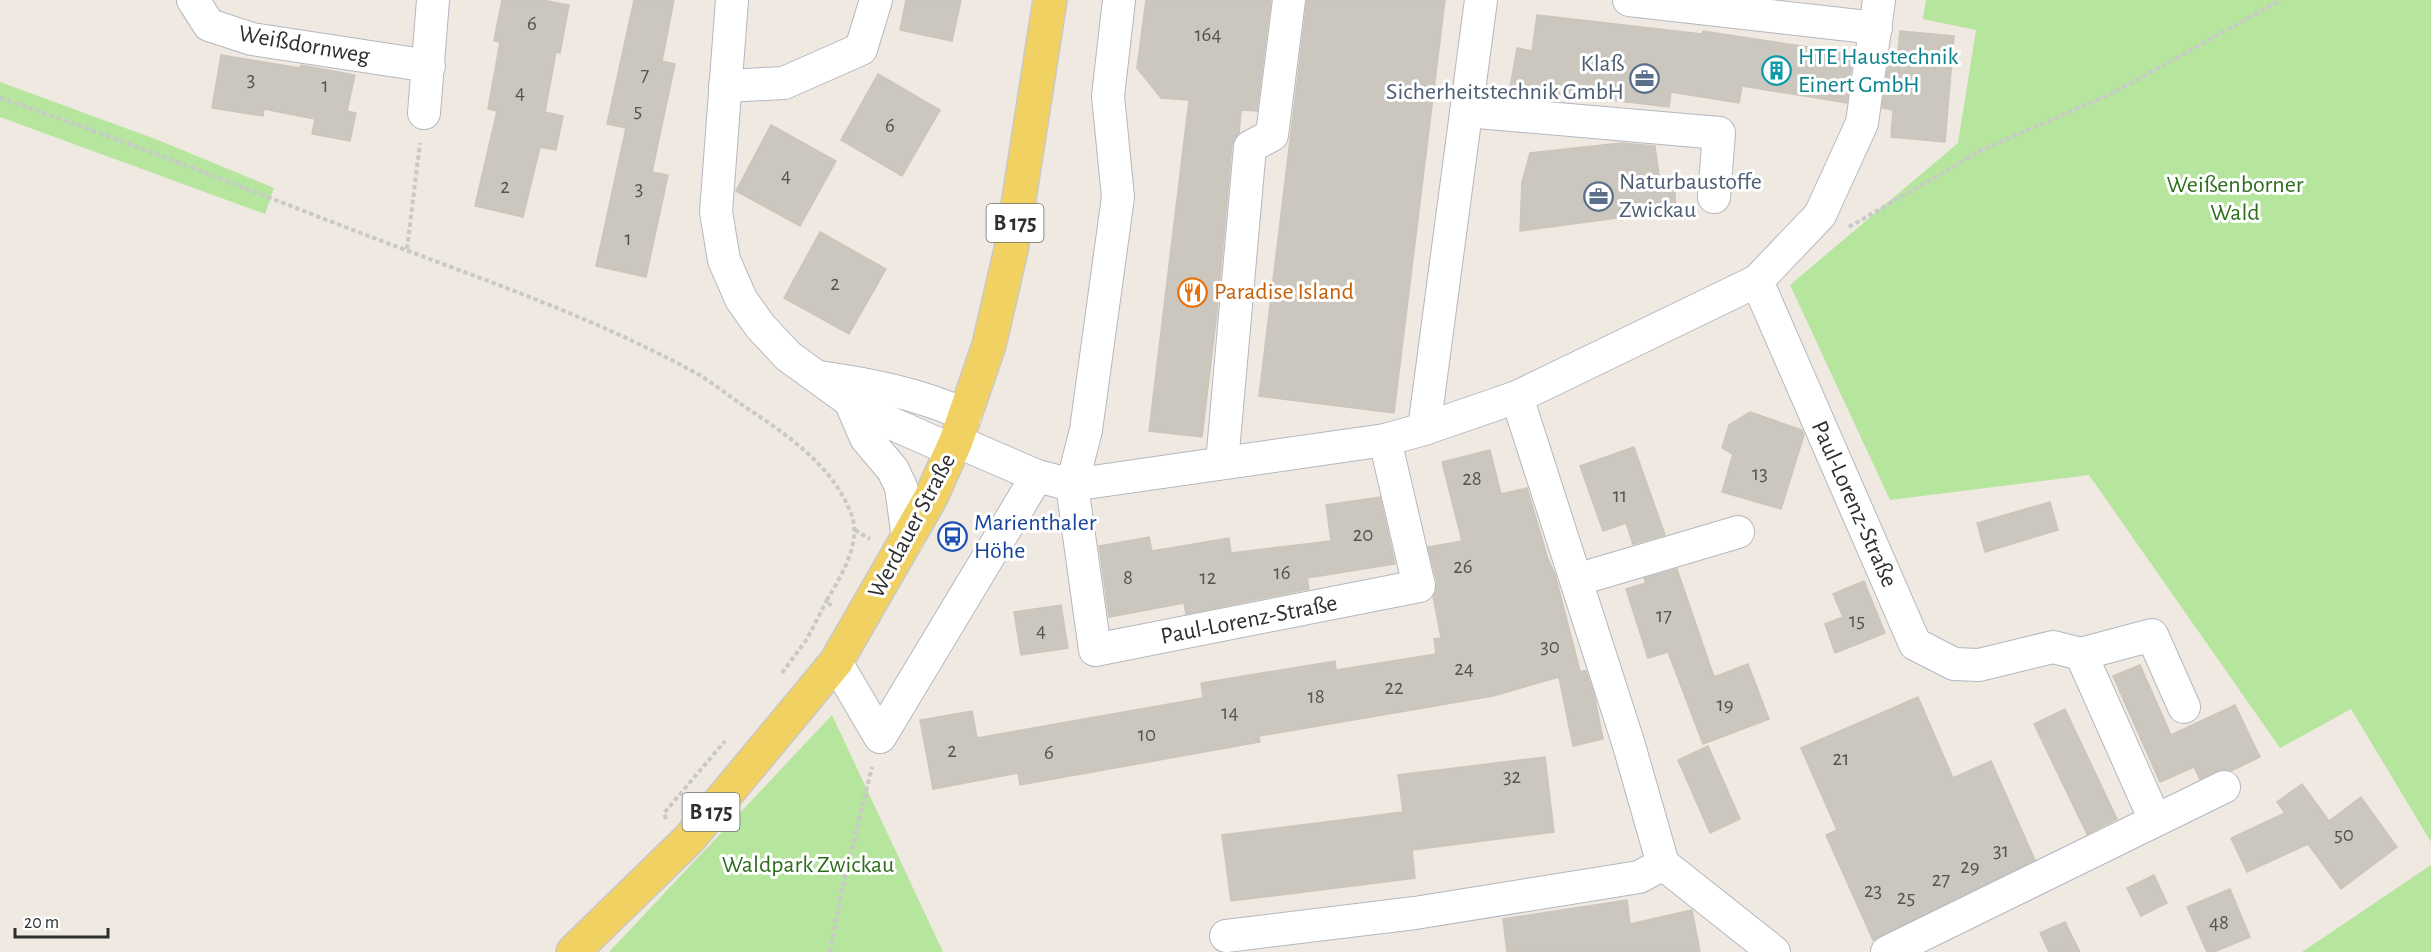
<svg xmlns="http://www.w3.org/2000/svg" width="2431" height="952" font-family="'Alegreya Sans',sans-serif">
  <style>
    .green { fill: #b6e59e }
    .building { fill: #cbc7bf; stroke: #cbc5ba; stroke-width: 1.5 }
    .lines { fill: none; stroke-linecap: round; stroke-linejoin: round }
    .minor-casing { stroke: #b4b7c1; stroke-width: 34 }
    .major-casing { stroke: #c9c9c9; stroke-width: 36 }
    .path { stroke: #c9c9c9; stroke-width: 4; stroke-dasharray: 4.5 3; stroke-linecap: butt }
    .minor { stroke: #fff; stroke-width: 32 }
    .major { stroke: #f2d163; stroke-width: 33 }
    .labels { text-anchor: middle; dominant-baseline: central; stroke-width: 6; stroke-linejoin: round; paint-order: stroke }
    .number-label { font-size: 21px; fill: #555452 }
    .shield { fill: #fff; stroke: #6d6d6d; stroke-width: 1.5 }
    .shield-label { font-size: 22px; font-weight: bold; fill: #2e2e2e }
    .street-label { font-size: 24px; fill: #2e2e2e; stroke: #fff }
    .culture-label { font-size: 24px; fill: #0d838f; stroke: #fff; text-anchor: start }
    .service-label { font-size: 24px; fill: #4e5e75; stroke: #fff; text-anchor: end }
    .park-label { font-size: 24px; fill: #2c6e1b; stroke: #fff }
    .food-label { font-size: 24px; fill: #c56008; stroke: #fff; text-anchor: start }
    .transit-label { font-size: 24px; fill: #164399; stroke: #fff; text-anchor: start }
  </style>
  <rect width="100%" height="100%" fill="#efe9e1"/>
  <!-- green -->
  <g class="green">
    <path d="M1926,0H2431V842L2351,709L2280,748L2089,475L1890,500L1790,285L1958,143L1976,30L1923,19Z"/>
    <path d="M0,82L158,140L274,188L265,214L0,117Z"/>
    <path d="M832,715L943,952H609Z"/>
    <path d="M2431,865V952H2302Z"/>
  </g>
  <!-- building -->
  <g class="building">
    <path d="M502,0H542L569,5L560,53L556,52L545,112L563,116L556,150L540,147L523,217L475,206L497,111L488,109L500,42L494,41Z"/>
    <path d="M634,0H674L662,61L675,64L652,172L668,175L646,277L596,266L626,128L607,124Z"/>
    <path d="M906,0H961L952,41L900,30Z"/>
    <path d="M1146,0H1271L1257,111L1241,110L1239,134L1232,145L1217,312L1202,437L1149,431L1189,100L1161,98L1137,68Z"/>
    <path d="M1307,0H1445L1394,413L1259,396Z"/>
    <path d="M1537,15L1702,34L1703,31L1853,54L1847,103L1742,86L1739,103L1671,92L1669,107L1510,88L1517,48L1532,51Z"/>
    <path d="M1900,31L1954,36L1945,142L1891,137L1893,110L1882,108L1889,60L1897,61Z"/>
    <path d="M221,55L300,68L301,65L355,75L347,111L356,113L350,141L312,134L315,119L264,109L263,116L212,108Z"/>
    <path d="M878,74L940,110L902,176L841,140Z"/>
    <path d="M771,125L836,161L800,226L736,191Z"/>
    <path d="M1621,143L1655,146L1660,182L1674,179L1676,210L1520,231L1522,182L1530,153Z"/>
    <path d="M820,232L886,269L849,334L784,298Z"/>
    <path d="M1750,412L1802,430L1804,435L1781,509L1722,492L1733,454L1722,448L1729,425Z"/>
    <path d="M1634,447L1665,535L1633,544L1626,523L1603,531L1580,466Z"/>
    <path d="M1490,450L1501,494L1527,488L1548,559L1555,574L1580,671H1586L1594,694L1603,739L1573,746L1559,677L1493,696L1259,736L1260,742L1020,785L1018,773L933,789L920,720L972,711L977,738L1203,698L1201,683L1335,661L1336,670L1436,654L1434,639L1441,638L1433,596L1437,582L1428,547L1462,541L1442,462Z"/>
    <path d="M1380,497L1395,564L1307,578L1309,589L1186,614L1184,603L1109,617L1099,546L1149,537L1152,551L1229,538L1231,553L1331,541L1326,505Z"/>
    <path d="M2050,502L2058,530L1985,552L1977,523Z"/>
    <path d="M1677,569L1714,677L1748,664L1769,719L1703,744L1668,652L1648,658L1626,589L1646,583L1644,578Z"/>
    <path d="M1864,581L1885,633L1835,653L1825,624L1843,617L1833,594Z"/>
    <path d="M1061,605L1068,648L1021,655L1014,612Z"/>
    <path d="M2140,665L2171,735L2235,705L2260,757L2231,771H2217L2200,779L2194,767L2160,782L2113,676Z"/>
    <path d="M1918,697L1953,778L1991,761L2035,860L1873,940L1826,835L1837,830L1801,748Z"/>
    <path d="M2065,709L2117,819L2087,834L2034,724Z"/>
    <path d="M1708,746L1740,819L1710,833L1678,760Z"/>
    <path d="M1545,757L1554,832L1412,850L1415,878L1231,901L1222,835L1403,812L1398,775Z"/>
    <path d="M2302,784L2329,821L2361,797L2397,847L2341,889L2308,844L2247,872L2231,838L2285,813L2277,802Z"/>
    <path d="M2154,875L2167,903L2141,916L2127,888Z"/>
    <path d="M2230,889L2250,937L2214,952H2207L2187,907Z"/>
    <path d="M1627,900L1630,924L1692,910L1700,952H1507L1503,919Z"/>
    <path d="M2065,922L2080,952H2049L2040,933Z"/>
  </g>
  <g class="lines">
    <defs>
      <g id="minor">
        <path d="M193,0L209,25L252,39L429,66"/>
        <path d="M732,0L716,212L724,260L741,299L760,326L788,356L850,401L877,417L952,450"/>
        <path d="M1119,0L1108,96L1118,197L1086,430L1072,485L1095,650L1419,586L1385,440"/>
        <path d="M1629,0L1876,28"/>
        <path d="M725,86L784,83L861,49L876,0"/>
        <path d="M1466,111L1719,133L1714,197"/>
        <path d="M424,113L433,0"/>
        <path d="M1757,281L1915,644L1954,664L1979,665L2053,647L2081,654L2155,820"/>
        <path d="M819,377C870,384 919,394 966,415"/>
        <path d="M1517,397L1628,742L1663,864L1774,952"/>
        <path d="M850,401L866,438L893,470L901,487L908,539"/>
        <path d="M1424,429L1481,0"/>
        <path d="M956,441L1037,476L1072,485L1385,440L1424,429L1517,397L1757,281L1820,215L1862,123L1879,0"/>
        <path d="M1222,463L1250,147L1272,135L1289,0"/>
        <path d="M1576,580L1738,532"/>
        <path d="M2081,654L2152,635L2184,707"/>
        <path d="M836,662L880,737L1037,476"/>
        <path d="M1226,936L1415,913L1639,877L1663,864"/>
        <path d="M1887,952L2224,787"/>
      </g>
      <path id="major" d="M573,952L689,839L836,662L931,497L956,441L989,345L1011,250L1050,0"/>
    </defs>
    <!-- minor casing -->
    <use href="#minor" class="minor-casing"/>
    <!-- major casing -->
    <use href="#major" class="major-casing"/>
    <!-- path -->
    <g class="path">
      <path d="M0,98C131,142 258,194 387,243C490,282 597,319 694,372C709,380 724,392 738,402C782,432 833,463 852,516C861,544 841,576 827,600L831,606"/>
      <path d="M1849,227L1982,150L2115,92L2281,0"/>
      <path d="M407,249L420,143"/>
      <path d="M855,530L870,539"/>
      <path d="M782,673L807,639L827,600"/>
      <path d="M666,819L664,813L725,741"/>
      <path d="M830,952L842,889L872,767"/>
    </g>
    <!-- minor -->
    <use href="#minor" class="minor"/>
    <!-- major -->
    <use href="#major" class="major"/>
  </g>
  <!-- icons -->
  <defs>
    <symbol id="building-ring" viewBox="-11 -11 22 22"><circle r="9.5" fill="#fff" stroke="#0f9aa8" stroke-width="1.5"/><path d="M-4-6H4V6H1V3H-1V6H-4ZM-2.5-4.3h1.7v1.8h-1.7ZM.8-4.3h1.7v1.8H.8ZM-2.5-1h1.7V.8h-1.7ZM.8-1h1.7V.8H.8Z" fill="#0f9aa8"/></symbol>
    <symbol id="office-ring" viewBox="-11 -11 22 22"><circle r="9.5" fill="#fff" stroke="#5c6f8a" stroke-width="1.5"/><path d="M-6-3h4V-5.5h4V-3h4V5H-6ZM-1-4.5V-3h2v-1.5ZM-6 0V1H6V0Z" fill="#5c6f8a"/></symbol>
    <symbol id="restaurant-ring" viewBox="-11 -11 22 22"><circle r="9.5" fill="#fff" stroke="#e8710a" stroke-width="1.5"/><path d="M-5-6h1v4h1v-4h1v4h1v-4h1v5L-1.5 .5V6h-2V.5L-5-1ZM5-6V6H3V1.5H1.5Q1.5-4 5-6Z" fill="#e8710a"/></symbol>
    <symbol id="bus-ring" viewBox="-11 -11 22 22"><circle r="9.5" fill="#fff" stroke="#1a4fb4" stroke-width="1.5"/><path d="M-5-6H5V4H4V6H2V4H-2V6H-4V4H-5ZM-3.5-4V0h7V-4ZM-3.5 1.2v1.5H-2V1.2ZM2 1.2v1.5H3.5V1.2Z" fill="#1a4fb4"/></symbol>
  </defs>
  <g fill-rule="evenodd">
    <use href="#building-ring" x="1760" y="54" width="33" height="33"/>
    <use href="#office-ring" x="1628" y="62" width="33" height="33"/>
    <use href="#office-ring" x="1582" y="180" width="33" height="33"/>
    <use href="#restaurant-ring" x="1176" y="276" width="33" height="33"/>
    <use href="#bus-ring" x="936" y="520" width="33" height="33"/>
  </g>
  <g class="labels">
    <!-- number labels -->
    <g class="number-label">
      <text x="532" y="23">6</text>
      <text x="1208" y="34">164</text>
      <text x="645" y="74">7</text>
      <text x="251" y="79">3</text>
      <text x="325" y="85">1</text>
      <text x="520" y="92">4</text>
      <text x="638" y="110">5</text>
      <text x="890" y="125">6</text>
      <text x="786" y="175">4</text>
      <text x="505" y="186">2</text>
      <text x="639" y="188">3</text>
      <text x="628" y="238">1</text>
      <text x="835" y="283">2</text>
      <text x="1760" y="473">13</text>
      <text x="1472" y="478">28</text>
      <text x="1620" y="495">11</text>
      <text x="1363" y="534">20</text>
      <text x="1463" y="566">26</text>
      <text x="1282" y="572">16</text>
      <text x="1128" y="577">8</text>
      <text x="1208" y="577">12</text>
      <text x="1664" y="615">17</text>
      <text x="1857" y="620">15</text>
      <text x="1041" y="630">4</text>
      <text x="1550" y="646">30</text>
      <text x="1464" y="668">24</text>
      <text x="1394" y="687">22</text>
      <text x="1316" y="696">18</text>
      <text x="1725" y="704">19</text>
      <text x="1230" y="712">14</text>
      <text x="1147" y="734">10</text>
      <text x="952" y="750">2</text>
      <text x="1049" y="752">6</text>
      <text x="1841" y="758">21</text>
      <text x="1512" y="776">32</text>
      <text x="2344" y="834">50</text>
      <text x="2001" y="850">31</text>
      <text x="1970" y="866">29</text>
      <text x="1941" y="879">27</text>
      <text x="1873" y="890">23</text>
      <text x="1906" y="897">25</text>
      <text x="2219" y="922">48</text>
    </g>
    <!-- shield labels -->
    <g class="shield">
      <rect x="986.5" y="204" width="57" height="38" rx="4.5"/>
      <rect x="682.5" y="793" width="57" height="38" rx="4.5"/>
    </g>
    <g class="shield-label">
      <text x="1015" y="223">B 175</text>
      <text x="711" y="812">B 175</text>
    </g>
    <!-- street labels -->
    <g class="street-label">
      <text transform="translate(304 45) rotate(10)">Weißdornweg</text>
      <text transform="translate(1854 504) rotate(66)">Paul-Lorenz-Straße</text>
      <text transform="translate(912 526) rotate(-62)">Werdauer Straße</text>
      <text transform="translate(1249 620) rotate(-11)">Paul-Lorenz-Straße</text>
    </g>
    <!-- culture labels -->
    <g class="culture-label">
      <text x="1798" y="57">HTE Haustechnik<tspan x="1798" dy="28">Einert GmbH</tspan></text>
    </g>
    <!-- service labels -->
    <g class="service-label">
      <text x="1624" y="64">Klaß<tspan x="1624" dy="28">Sicherheitstechnik GmbH</tspan></text>
      <text x="1619" y="182" text-anchor="start">Naturbaustoffe<tspan x="1619" dy="28">Zwickau</tspan></text>
    </g>
    <!-- park labels -->
    <g class="park-label">
      <text x="2235" y="185">Weißenborner<tspan x="2235" dy="28">Wald</tspan></text>
      <text x="808" y="865">Waldpark Zwickau</text>
    </g>
    <!-- food labels -->
    <g class="food-label">
      <text x="1214" y="292">Paradise Island</text>
    </g>
    <!-- transit labels -->
    <g class="transit-label">
      <text x="974" y="523">Marienthaler<tspan x="974" dy="28">Höhe</tspan></text>
    </g>
  </g>
  <!-- scale -->
  <path d="M15 928v9h93v-9" fill="none" stroke="#2e2e2e" stroke-width="3"/>
  <text x="24" y="928" font-size="18" fill="#2e2e2e" stroke="#ffffff" stroke-width="4.5" paint-order="stroke">20 m</text>
</svg>
